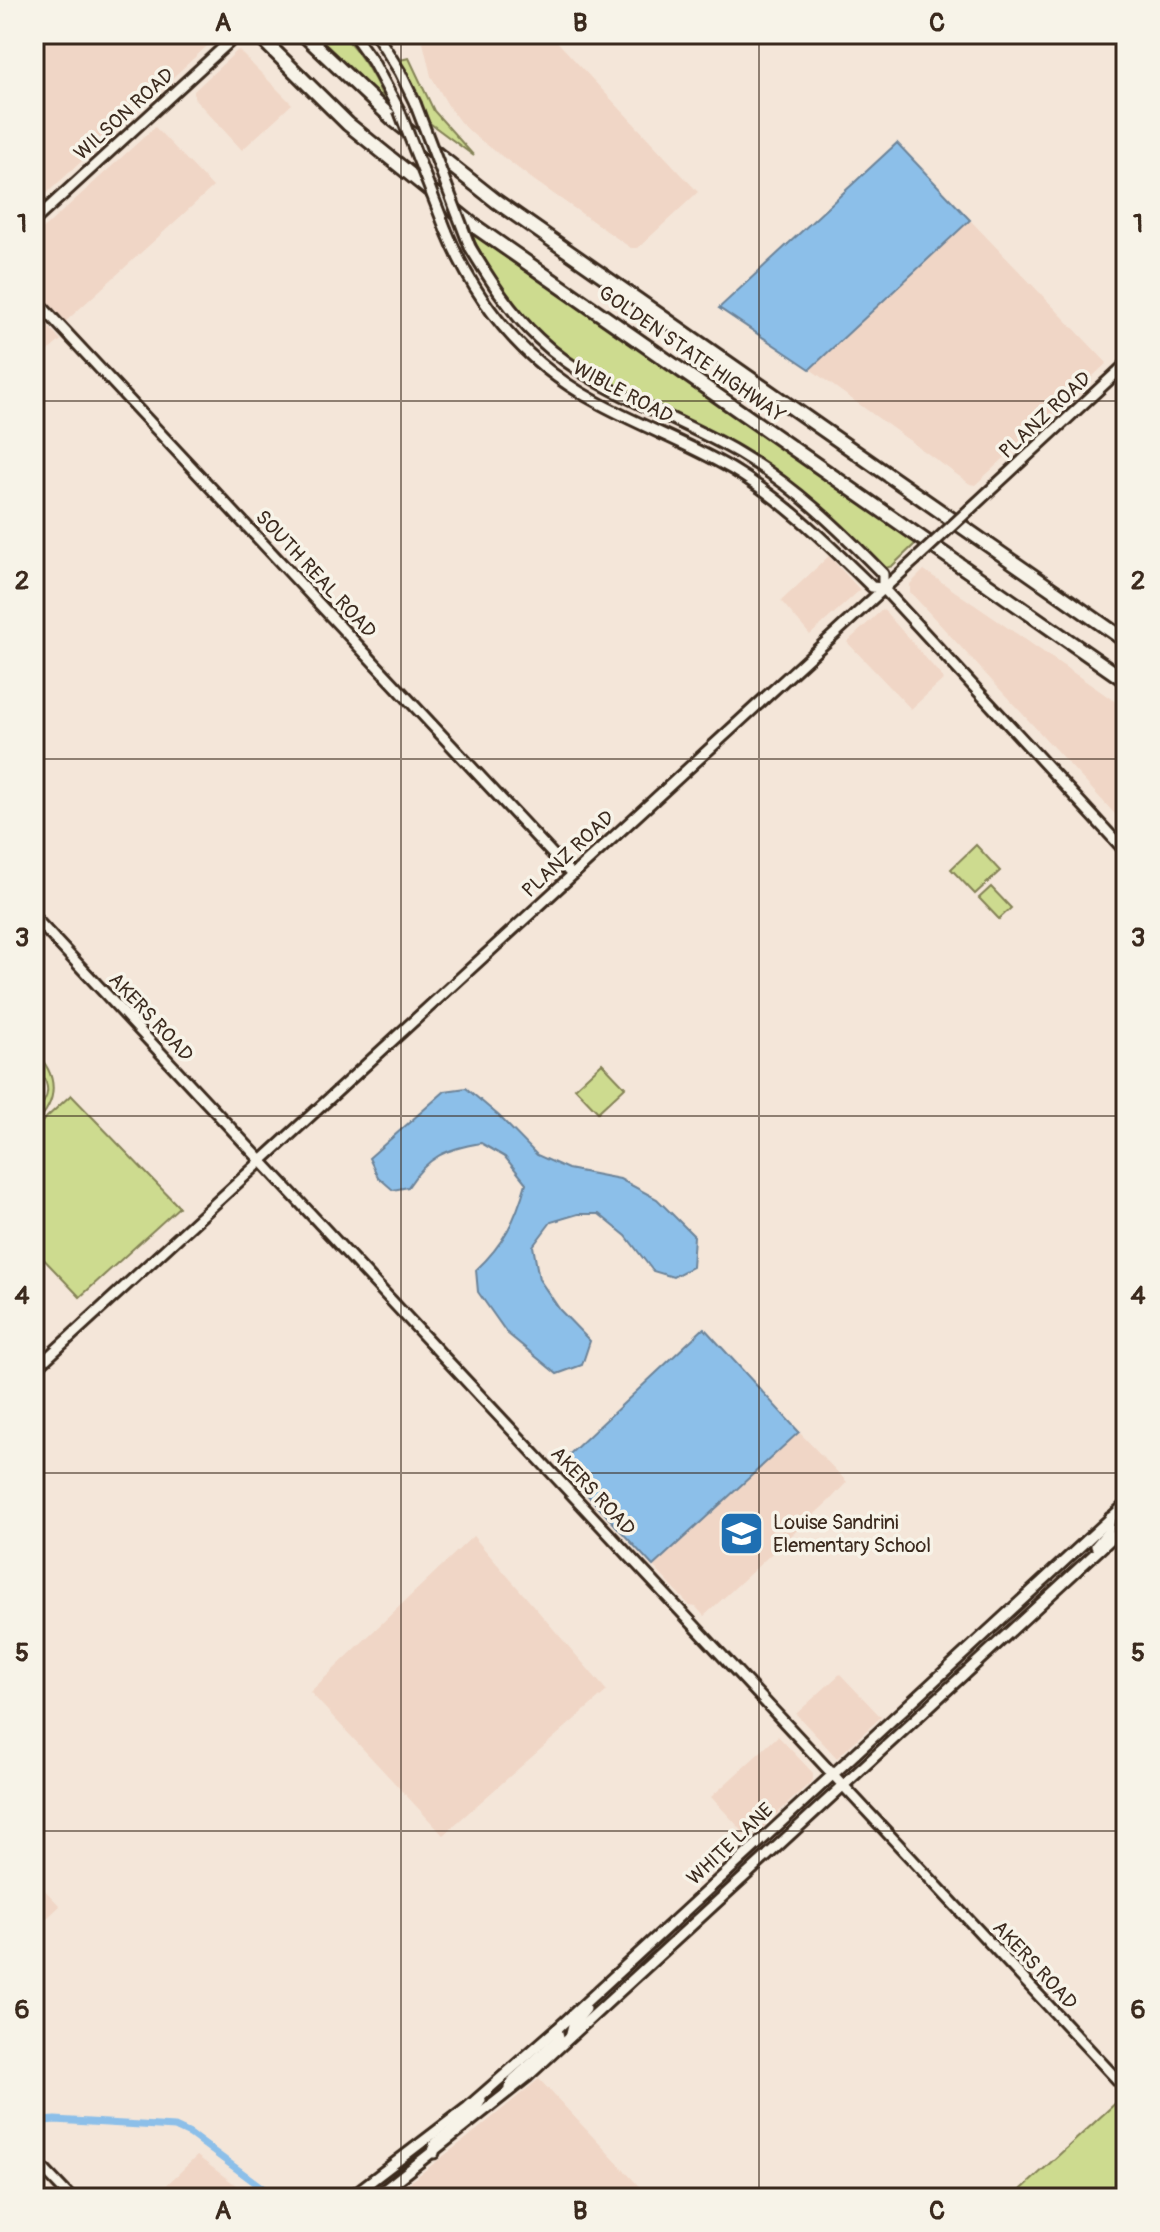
<svg xmlns="http://www.w3.org/2000/svg" width="1160" height="2232" font-family="Pangolin,sans-serif">
  <style>
    .built { fill: #f0d6c6 }
    .green { fill: #cddb8f; stroke: #848256; stroke-width: 2 }
    .water { fill: #8cbfe9; stroke: #6c8398; stroke-width: 2 }
    .lines { fill: none; stroke-linecap: round; stroke-linejoin: round }
    .canal { stroke: #8cbfe9; stroke-width: 7 }
    .secondary-casing { stroke: #3b2a1e; stroke-width: 15 }
    .highway-casing { stroke: #3b2a1e; stroke-width: 18 }
    .secondary { stroke: #f7f3e8; stroke-width: 9 }
    .highway { stroke: #f7f3e8; stroke-width: 12 }
    .secondary-bridge-casing { stroke: #3b2a1e; stroke-width: 15; stroke-linecap: butt }
    .secondary-bridge { stroke: #f7f3e8; stroke-width: 9 }
    .grid { fill: none; stroke: #3b2a1e; stroke-width: 2; stroke-opacity: 0.55 }
    .labels { text-anchor: middle; dominant-baseline: central; stroke-width: 7; stroke-linejoin: round; paint-order: stroke }
    .street-label { font-size: 20px; fill: #3b2a1e; stroke: #f7f3e8 }
    .poi-label { font-size: 20px; fill: #3b2a1e; stroke: #f7f3e8; text-anchor: start }
    .neatline { fill: none; stroke: #3b2a1e; stroke-width: 3 }
    .grid-label { font-size: 26px; text-anchor: middle; font-weight: bold; fill: #3b2a1e }
  </style>
  <rect width="100%" height="100%" fill="#f4e6d9"/>
  <filter id="ink" filterUnits="userSpaceOnUse"><feTurbulence type="fractalNoise" baseFrequency=".0125" numOctaves="2"/><feDisplacementMap in="SourceGraphic" scale="16" xChannelSelector="R" yChannelSelector="G"/><feConvolveMatrix kernelMatrix="1 2 1 2 8 2 1 2 1" color-interpolation-filters="sRGB"/></filter>
  <g filter="url(#ink)">
    <!-- built -->
    <g class="built">
      <path d="M34,34H222L223,35L206,47L34,205Z"/>
      <path d="M421,34H550L698,192L638,248H631L535,181L475,136L460,122L449,107L431,76Z"/>
      <path d="M238,50L292,104L242,150L194,98V91Z"/>
      <path d="M155,127L213,187L65,322L34,290V237Z"/>
      <path d="M970,220L1107,363L975,485L970,484L810,369Z"/>
      <path d="M34,311L61,340L34,363Z"/>
      <path d="M829,556L860,590L810,635L781,601Z"/>
      <path d="M924,570L1126,709V826L910,592V584Z"/>
      <path d="M883,609L944,679L911,709L847,642Z"/>
      <path d="M799,1432L847,1482L831,1499L704,1616L696,1607L690,1606L653,1566Z"/>
      <path d="M473,1536L607,1691L443,1835L310,1692Z"/>
      <path d="M840,1674L881,1717L837,1758L796,1714Z"/>
      <path d="M778,1736L813,1773V1780L750,1839L711,1797Z"/>
      <path d="M34,1879L60,1906L34,1930Z"/>
      <path d="M539,2079L650,2198H389L467,2138Z"/>
      <path d="M197,2156L253,2198H153Z"/>
    </g>
    <!-- green -->
    <g class="green">
      <path d="M310,34H342C360,53 373,73 383,97L380,100Z"/>
      <path d="M409,58L434,111L474,156L427,121L400,60Z"/>
      <path d="M471,233L916,543L892,566L886,568L880,566C840,521 798,482 746,451C651,394 563,383 498,281C488,265 478,250 471,233Z"/>
      <path d="M976,845L1000,871L975,894L951,869Z"/>
      <path d="M991,887L1011,908L999,919L979,898Z"/>
      <path d="M34,1051C59,1075 59,1101 34,1125V1114C64,1085 34,1075 34,1051Z"/>
      <path d="M602,1063L625,1087L598,1112L575,1088Z"/>
      <path d="M71,1095L179,1207L80,1297L34,1249V1129Z"/>
      <path d="M1119,2100L1126,2108V2198H1012Z"/>
    </g>
    <!-- water -->
    <g class="water">
      <path d="M897,143L970,220L810,369L719,308Z"/>
      <path d="M466,1088L499,1116L537,1155L568,1169L620,1179L657,1199L694,1236L692,1267L673,1277L653,1271L626,1236L599,1214H578L551,1222L533,1246L539,1279L560,1310L590,1341L582,1365L557,1374L507,1333L478,1292L476,1270C504,1244 516,1219 526,1183L505,1157L481,1143C446,1149 428,1156 408,1187L393,1190L378,1177L369,1158L445,1091Z"/>
      <path d="M704,1328L799,1432L653,1566L559,1464Z"/>
    </g>
    <g class="lines">
      <!-- canal -->
      <path class="canal" d="M34,2122L55,2120L175,2127L190,2134L276,2198"/>
      <defs>
        <g id="secondary">
          <path d="M353,34L373,62L399,110"/>
          <path d="M376,34L400,72L415,103"/>
          <path d="M34,221L238,34"/>
          <path d="M446,230C476,304 525,363 595,401C640,426 688,443 732,469C785,501 827,543 872,587L883,588L1126,852"/>
          <path d="M470,247C490,280 510,312 539,339C596,393 673,414 739,453C795,486 839,529 883,574V588"/>
          <path d="M34,298L572,875"/>
          <path d="M970,509L1126,364"/>
          <path d="M34,917L1126,2089"/>
          <path d="M34,1370L915,560"/>
          <path d="M1096,1546L1108,1532L1110,1518"/>
          <path d="M570,2037L573,2025L586,2009"/>
          <path d="M509,2088L514,2079L556,2041L559,2037L557,2029"/>
          <path d="M434,2153V2145L439,2140L474,2112L481,2100"/>
          <path d="M34,2159L71,2198"/>
          <path d="M349,2198L468,2107L557,2029L1126,1504"/>
          <path d="M374,2198L528,2076L1126,1525"/>
        </g>
        <g id="highway">
          <path d="M257,34L348,124L473,225L1126,681"/>
          <path d="M303,34L394,120L496,201L1126,641"/>
        </g>
      </defs>
      <!-- secondary casing -->
      <use href="#secondary" class="secondary-casing"/>
      <!-- highway casing -->
      <use href="#highway" class="highway-casing"/>
      <!-- secondary -->
      <use href="#secondary" class="secondary"/>
      <!-- highway -->
      <use href="#highway" class="highway"/>
      <defs>
        <g id="secondary-bridge">
          <path d="M415,103L470,247"/>
          <path d="M399,110L446,230"/>
          <path d="M915,560L970,509"/>
        </g>
      </defs>
      <!-- secondary-bridge casing -->
      <use href="#secondary-bridge" class="secondary-bridge-casing"/>
      <!-- secondary-bridge -->
      <use href="#secondary-bridge" class="secondary-bridge"/>
    </g>
  </g>
  <!-- grid -->
  <path class="grid" d="M401,34V2198M759,34V2198M34,401H1126M34,759H1126M34,1116H1126M34,1473H1126M34,1831H1126"/>
  <!-- icons -->
  <defs>
    <symbol id="school-square" viewBox="-11 -11 22 22"><rect x="-9" y="-9" width="18" height="18" rx="4" fill="#1f6fb2" stroke="#f7f3e8"/><path d="M0-5L7-2L0 1L-7-2ZM-4 1L0 2.5L4 1V4Q0 6-4 4Z" fill="#fff"/></symbol>
  </defs>
  <g fill-rule="evenodd">
    <use href="#school-square" x="716" y="1508" width="51" height="51"/>
  </g>
  <g class="labels">
    <!-- street labels -->
    <g class="street-label">
      <text transform="translate(124 114) rotate(-42)">WILSON ROAD</text>
      <text transform="translate(692 354) rotate(35)">GOLDEN STATE HIGHWAY</text>
      <text transform="translate(623 392) rotate(28)">WIBLE ROAD</text>
      <text transform="translate(1045 415) rotate(-43)">PLANZ ROAD</text>
      <text transform="translate(316 574) rotate(47)">SOUTH REAL ROAD</text>
      <text transform="translate(568 854) rotate(-43)">PLANZ ROAD</text>
      <text transform="translate(151 1017) rotate(47)">AKERS ROAD</text>
      <text transform="translate(593 1491) rotate(47)">AKERS ROAD</text>
      <text transform="translate(730 1844) rotate(-43)">WHITE LANE</text>
      <text transform="translate(1035 1965) rotate(47)">AKERS ROAD</text>
    </g>
    <!-- poi labels -->
    <g class="poi-label">
      <text x="773" y="1522">Louise Sandrini<tspan x="773" dy="23">Elementary School</tspan></text>
    </g>
  </g>
  <!-- margin -->
  <rect width="1160" height="2232" fill="none" stroke="#f7f3e8" stroke-width="88"/>
  <rect x="44" y="44" width="1072" height="2144" class="neatline"/>
  <g class="grid-label">
    <text x="223" y="31">A</text>
    <text x="580" y="31">B</text>
    <text x="937" y="31">C</text>
    <text x="22" y="232">1</text>
    <text x="1138" y="232">1</text>
    <text x="22" y="589">2</text>
    <text x="1138" y="589">2</text>
    <text x="22" y="946">3</text>
    <text x="1138" y="946">3</text>
    <text x="22" y="1304">4</text>
    <text x="1138" y="1304">4</text>
    <text x="22" y="1661">5</text>
    <text x="1138" y="1661">5</text>
    <text x="22" y="2018">6</text>
    <text x="1138" y="2018">6</text>
    <text x="223" y="2219">A</text>
    <text x="580" y="2219">B</text>
    <text x="937" y="2219">C</text>
  </g>
</svg>
